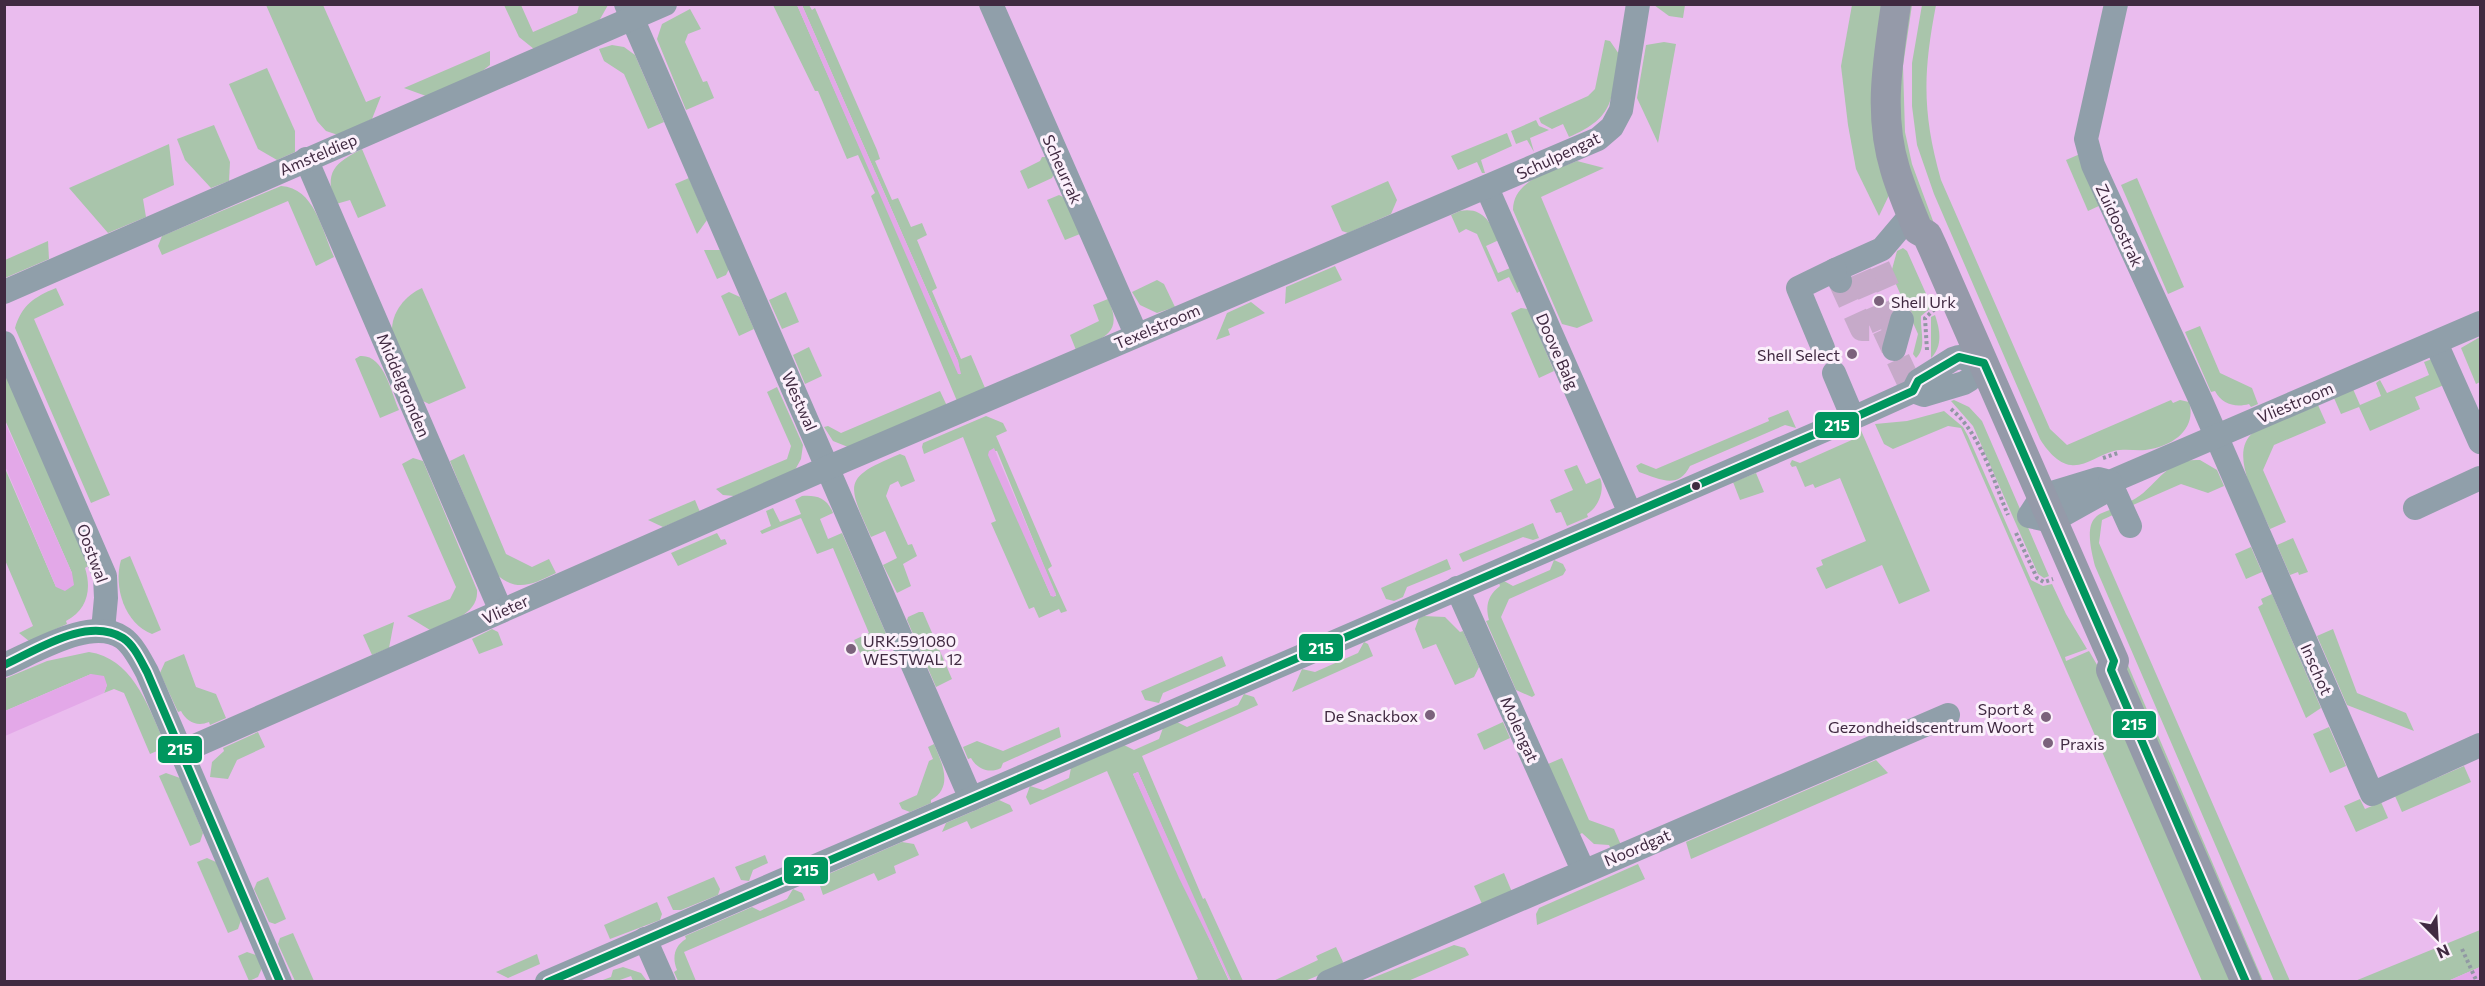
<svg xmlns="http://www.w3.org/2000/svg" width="2485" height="986" font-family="Commissioner,sans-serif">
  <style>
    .built { fill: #eabcee }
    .green { fill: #a9c5ab; fill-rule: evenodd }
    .water { fill: #e3a8e8 }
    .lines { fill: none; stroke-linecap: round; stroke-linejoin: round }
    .minor-tunnel { stroke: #c6aac9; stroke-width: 24; stroke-dasharray: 24 12; stroke-linecap: butt }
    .path { stroke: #9198a3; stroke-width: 4; stroke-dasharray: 3 3; stroke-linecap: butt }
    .minor { stroke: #909faa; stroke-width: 24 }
    .major { stroke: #959aa9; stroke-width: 30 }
    .bus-1-casing { stroke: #fbf0fb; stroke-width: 12 }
    .bus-1 { stroke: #00965e; stroke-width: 8 }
    .poi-dot { fill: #7b627c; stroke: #fbf0fb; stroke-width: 2 }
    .bus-dot { fill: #402a41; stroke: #fbf0fb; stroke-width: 2 }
    .labels { text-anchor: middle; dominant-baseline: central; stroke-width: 6; stroke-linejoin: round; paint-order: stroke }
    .street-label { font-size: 16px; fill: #402a41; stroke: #fbf0fb }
    .poi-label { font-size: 16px; fill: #402a41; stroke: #fbf0fb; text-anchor: start }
    .line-badge { stroke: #fbf0fb; stroke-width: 2 }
    .badge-label { font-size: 16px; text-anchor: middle; font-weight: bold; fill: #fff }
  </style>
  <rect width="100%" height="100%" fill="#e8caeb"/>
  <!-- built -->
  <path class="built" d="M5,5H2480V981L5,982Z"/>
  <!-- green -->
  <g class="green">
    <path d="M266,5H323L366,102L381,96L372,119L338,135L326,131L317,121Z"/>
    <path d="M504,5H521L533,32L577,13L579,5H608L599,21L534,49L519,37Z"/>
    <path d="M773,5H797L960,375L958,361L802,5H809L812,10L815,8L877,150L880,159L875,161L892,200L898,198L911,227L922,223L927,235L917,240L937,288L932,291L961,359L971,355L985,388L957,401L871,196L875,193L858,155L847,159L818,91H815Z"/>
    <path d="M1654,5H1685L1683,18L1669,16Z"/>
    <path d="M1852,5H1885L1891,191L1879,216L1856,169L1848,125L1841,66Z"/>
    <path d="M1907,5H1912L1903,66L1905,132L1912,164L1960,294L1905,162L1896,77Z"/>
    <path d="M1922,5H1936C1923,73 1922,112 1941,180L2050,429L2067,445L2171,400L2173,403L2180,400L2189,402C2197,428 2174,445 2151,449C2139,452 2127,448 2114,451C2100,454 2085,467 2071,465C2058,464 2046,449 2040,439L1934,194L1917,145L1912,106V63Z"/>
    <path d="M690,9L701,29L688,34L685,42L703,82L707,81L714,98L686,110L657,39L662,24Z"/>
    <path d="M1605,40L1610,41L1619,54C1611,99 1616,117 1569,137L1563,124L1552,129L1541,123L1539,118L1588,96L1595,89Z"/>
    <path d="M1664,42L1676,44L1658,143L1637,98L1646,45Z"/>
    <path d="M612,45L624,47L635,55L664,122L648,129L624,74L604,61L599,49Z"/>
    <path d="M490,51V65L481,72L426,96L404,88Z"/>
    <path d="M267,68L295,131V152L277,160L258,149L229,84Z"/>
    <path d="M1536,120L1539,126L1549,130L1530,138L1534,152L1527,140L1516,144L1511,131Z"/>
    <path d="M214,125L230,162L229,181L211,188L185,160L177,139Z"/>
    <path d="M1507,133L1512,146L1481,160L1485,173H1482L1477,162L1458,170L1451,156Z"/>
    <path d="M169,144L174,185L143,199L146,217L108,233L69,188Z"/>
    <path d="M362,149L386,206L358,218L350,200L336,204C323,172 335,163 362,149Z"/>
    <path d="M2080,154L2101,205L2088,211L2066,160Z"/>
    <path d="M1042,157H1047L1054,174L1052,178L1028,189L1020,171L1040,161Z"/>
    <path d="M1577,161L1604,168L1541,197L1593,321L1577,328L1562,324L1513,210C1513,179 1553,171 1577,161Z"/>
    <path d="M689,178L707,220L697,234L675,184Z"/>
    <path d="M2137,178L2184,287L2168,294L2121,185Z"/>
    <path d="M1388,181L1397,200L1391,214L1348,233L1342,231L1331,206Z"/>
    <path d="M281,186C315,188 322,231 334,257L316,266L288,201L162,255L158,246L162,236Z"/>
    <path d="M1059,195L1065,198L1080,234L1065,240L1047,200Z"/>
    <path d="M1460,211C1483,207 1490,222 1499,240L1486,246L1498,273L1510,268L1520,291L1517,293L1509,277L1498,282L1477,234L1466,229L1459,233L1451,215Z"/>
    <path d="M48,241L49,259L5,278V260Z"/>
    <path d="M1903,248L1907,251L1932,307L1921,316C1920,330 1927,348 1916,358L1913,354L1918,334L1891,273L1897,251Z"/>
    <path d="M704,250H720L729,269L726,275L717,279Z"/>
    <path d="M1335,266L1342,280L1285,304L1286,287Z"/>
    <path d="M1157,280L1164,284L1175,307L1157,313L1140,305L1132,292Z"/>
    <path d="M56,288L64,305L34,319L110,495L91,503L15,328C22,305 34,297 56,288Z"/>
    <path d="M422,288L466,388L429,404L423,401C417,389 393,341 392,332C391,312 406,295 422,288Z"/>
    <path d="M729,292L740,297L754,329L739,336L721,296Z"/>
    <path d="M786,292L799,322L782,329L769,300Z"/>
    <path d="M1108,299C1124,333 1104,338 1076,350L1070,335L1099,321L1093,305Z"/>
    <path d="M1251,302L1265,313L1228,329L1230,335L1216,340L1227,313Z"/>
    <path d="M1521,308L1528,309L1554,371L1539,378L1511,313Z"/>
    <path d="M1935,315C1940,330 1943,346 1931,358V317Z"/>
    <path d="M2200,326L2220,373L2252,388L2258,404L2251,407L2249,404C2235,408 2222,404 2215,391L2211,392L2185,332Z"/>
    <path d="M2480,337V382L2476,384L2461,348Z"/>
    <path d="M809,347L822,376L805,384L793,355Z"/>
    <path d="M360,356C384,354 391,392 399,410L380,418L355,359Z"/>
    <path d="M2432,359L2444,385L2415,397L2420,409L2370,431L2359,407L2341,414L2334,398L2353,389L2360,405L2381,396L2376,383L2380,380L2387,393L2429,375L2424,362Z"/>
    <path d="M5,370L88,566L85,568C92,590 87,610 66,621L67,624L29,641L19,633L33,626L5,560L4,466L56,587L72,573L5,420Z"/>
    <path d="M777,387L803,445L801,459L795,470L734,496L723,495L716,489L787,459L791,446L767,392Z"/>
    <path d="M940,391L947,406L848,447L833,441L824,427L828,426L841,433Z"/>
    <path d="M1954,400L1969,407L1982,421L2049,576L2044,578L2038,574L1973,426L1951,401Z"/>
    <path d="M2318,405L2326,423L2274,445L2263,470L2286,522L2270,529C2260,505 2226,453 2254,432C2272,420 2298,413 2318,405Z"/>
    <path d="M1788,410L1796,428L1785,425L1690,466C1678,490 1660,479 1639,472L1636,466L1641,463L1656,469L1769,421L1768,418Z"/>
    <path d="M1944,411L1963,427L1968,436L2031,580L2043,586L2052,584L2066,614L2087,649L2065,657L2066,661L2089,651L2100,670L2235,981H2202L1961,428L1948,426L1893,449L1884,444L1875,424L1907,421Z"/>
    <path d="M986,416L1003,423L1007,431L996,436L1052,566L1048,569L1067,611L1061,613L1059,609L1039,618L1034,607L1029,609L991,523L996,521L963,437L924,454L922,447L923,443ZM989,451H997L1056,596H1051Z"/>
    <path d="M1860,428L1930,591L1899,604L1882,565L1826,589L1816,568L1823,565L1821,560L1866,541L1840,478L1815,488L1813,484L1805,487L1796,466L1792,467L1790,464L1792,460L1800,463L1854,439Z"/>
    <path d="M464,454L506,554L532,567L549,559L556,573C533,584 517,593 496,574L450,461Z"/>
    <path d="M900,454L905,456L915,481L901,487L898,481L890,485L886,496L908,545L912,544L917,556L903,564L911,586L897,593L883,565L897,558L885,531L871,537C847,483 842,478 900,454Z"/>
    <path d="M413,458L423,461L477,590C479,615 448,622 430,630L407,616L450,599L456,587L402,464Z"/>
    <path d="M2200,460L2217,470L2224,486L2208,493L2181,484L2133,505L2131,501C2157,488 2164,458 2200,460Z"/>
    <path d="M1577,465L1586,484L1600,478C1605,489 1599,507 1587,514L1588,517L1567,526L1561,512L1556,513L1550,500L1573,490L1564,470Z"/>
    <path d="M1756,473L1764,492L1740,500L1733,482Z"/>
    <path d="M802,496C817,495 827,498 833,513L820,519L828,539L842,533L888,638V647L862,657L854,640L869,633L833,548L817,554L801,518L762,534L760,531L771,526L766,511L773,508L780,522L801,514L795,500Z"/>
    <path d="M695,500L700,512L663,527L648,520Z"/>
    <path d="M2113,509L2115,514L2102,520L2099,543L2290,981H2274L2095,566C2092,554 2085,528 2095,518C2099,513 2107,511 2113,509Z"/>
    <path d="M1533,523L1539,538L1533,540L1523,537L1463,562L1459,554Z"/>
    <path d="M717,533L721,540L725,539L727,544L678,566L671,553Z"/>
    <path d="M2293,538L2308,572L2299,575L2298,572L2290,575L2277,545Z"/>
    <path d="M2251,547L2262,572L2246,579L2235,554Z"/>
    <path d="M130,556L161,630L152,634C125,624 113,587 121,560Z"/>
    <path d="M1447,559L1451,569L1407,587L1403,597L1394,601L1386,599L1381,588Z"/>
    <path d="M1554,560L1563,564L1566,570L1563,575L1509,599L1501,617L1535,695L1532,697L1516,690L1486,621L1489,620C1485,606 1488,595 1500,586L1499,583L1504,581L1513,586L1550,570Z"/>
    <path d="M2084,570L2089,574L2263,981H2259Z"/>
    <path d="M2272,594L2321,708L2306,718L2258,607L2263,604L2261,599Z"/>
    <path d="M919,612H923L952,679L936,687L907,620L908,617Z"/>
    <path d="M1424,616L1445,617L1460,632L1463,631L1479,667L1474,677L1455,685L1436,644L1423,649L1415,629L1419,618Z"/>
    <path d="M394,622L389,648L372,655L363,635Z"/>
    <path d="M492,629L498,632L503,645L479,654L472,639Z"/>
    <path d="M2333,629L2357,693L2406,713L2414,731L2347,705L2317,636Z"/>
    <path d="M1364,642L1368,644L1373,656L1292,692L1302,669L1315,672L1358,653Z"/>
    <path d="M89,652C131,658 147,703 162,737L157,751L150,754L124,693L114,689L104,693L107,685L91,674L5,711L4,679L47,661Z"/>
    <path d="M184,654L196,687L216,694L226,718L210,725L209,722C197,727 187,722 181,711L178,712L160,673L165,662Z"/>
    <path d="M1222,656L1226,666L1163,693L1159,703L1145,700L1141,691Z"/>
    <path d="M1244,694L1254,697L1258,705L1142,756L1203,899L1205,898L1243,981H1230L1138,772L1133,774L1229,981H1193L1198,979L1107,771L1030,805L1026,797L1030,786L1043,790L1069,778L1071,768L1124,745L1134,750L1159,739L1163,728L1177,722L1187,727L1238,705Z"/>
    <path d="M1503,722L1510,738L1484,750L1477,734Z"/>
    <path d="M1059,727L1061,737L1003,763L1001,768C989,774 977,769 971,758L968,759L963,747L977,741L1003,751Z"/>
    <path d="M2329,727L2346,766L2330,773L2313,734Z"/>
    <path d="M258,732L265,747L237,760L228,779L210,777L212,762L224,751L223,748Z"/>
    <path d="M934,744C942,763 954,787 931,800V803L910,812L902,809L899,803L917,795L929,761L933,759L928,747Z"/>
    <path d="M1562,758L1589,820L1614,829L1621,845L1611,849L1609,845L1594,844L1582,833L1579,835L1548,764Z"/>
    <path d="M1876,760L1888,773L1691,859L1686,842Z"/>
    <path d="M2464,766L2471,782L2402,812L2395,796Z"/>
    <path d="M166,773L180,778L203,833L200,842L190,846L159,776Z"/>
    <path d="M2360,799L2365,809L2381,802L2388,818L2356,832L2344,806Z"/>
    <path d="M999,800L1010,805L1013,811L971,829L967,821L942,832L946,823Z"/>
    <path d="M902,842L914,844L919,855L894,866L896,873L878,881L874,873L823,895L820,886L824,876Z"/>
    <path d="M765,855L768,863L753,870L749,881L741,880L735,867Z"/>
    <path d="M207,858L216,862L241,920L238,929L228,933L197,862Z"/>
    <path d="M1638,864L1645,879L1537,925L1536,914L1539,908Z"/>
    <path d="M1504,873L1512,892L1482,904L1474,886Z"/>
    <path d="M268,877L286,919L275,924L269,922L254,889L257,882Z"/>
    <path d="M714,877L720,889L718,895L681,910H673L667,897Z"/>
    <path d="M793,889L802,893L805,900L684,952L696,981H678L674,972L677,970C672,958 674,946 686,939L685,936L752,907L760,911L787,899Z"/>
    <path d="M657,902L662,914L660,920L610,939L604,925Z"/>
    <path d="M2480,930V967L2448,981H2355Z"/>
    <path d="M293,933L314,981H295L278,944L280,938Z"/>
    <path d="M1454,945L1465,948L1469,955L1408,981H1365Z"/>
    <path d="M1336,947L1343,962L1341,966L1305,981L1271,982L1318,960L1316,956Z"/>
    <path d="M247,952L256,955L262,968L258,977L249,981L238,956Z"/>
    <path d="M537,954L540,964L508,978L496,972Z"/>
    <path d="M623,967L641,973L647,981H633L631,976L617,981H600L611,977L613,970Z"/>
  </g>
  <!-- water -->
  <g class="water">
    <path d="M797,5H802L958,361L961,374H958Z"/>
    <path d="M4,420L72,573L74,585L65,591L56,587L5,466Z"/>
    <path d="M994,448L1056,594L1054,597L1051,596L988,455L989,451Z"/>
    <path d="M91,674L104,676L107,685L104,693L5,736V711Z"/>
    <path d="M1138,772L1231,980L1230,981L1179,878L1133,774Z"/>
    <path d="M2480,967V981H2448Z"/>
  </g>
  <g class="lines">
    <!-- minor-tunnel -->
    <g class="minor-tunnel">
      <path d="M1878,266L1902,320"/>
      <path d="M1860,273L1884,329"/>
      <path d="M1840,281L1862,329H1884L1913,391"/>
    </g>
    <!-- path -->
    <g class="path">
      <path d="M1927,350L1925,318L1935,309"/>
      <path d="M1951,409C1981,434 1993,480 2008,515"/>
      <path d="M2103,458L2118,453"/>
      <path d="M2016,533L2037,578L2044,582L2053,579"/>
      <path d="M2462,949L2477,982"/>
    </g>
    <!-- minor -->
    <g class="minor">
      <path d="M626,4L971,799"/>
      <path d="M991,4L1136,334"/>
      <path d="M2116,4L2086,139L2093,165L2201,401L2372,794L2480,745"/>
      <path d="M306,159L501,611"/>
      <path d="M1487,188L1630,513"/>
      <path d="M1840,281L1835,270L1882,249L1904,223L1914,219"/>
      <path d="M4,292L665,4"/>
      <path d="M4,343L105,576L106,598L103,630"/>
      <path d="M2436,343L2480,442"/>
      <path d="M1823,348L1798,288L1835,270"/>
      <path d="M1894,349L1902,320"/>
      <path d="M1834,373L1853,418"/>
      <path d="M2110,482L2104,492L2052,521L2029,516L2042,496L2098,479L2110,482L2480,323"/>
      <path d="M2110,482L2130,526"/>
      <path d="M2415,508L2480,478"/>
      <path d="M1457,588L1583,870"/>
      <path d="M4,665C35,652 92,616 123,638C133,645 141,661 147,672L280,982"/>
      <path d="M181,752L829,467L1598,139L1612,127L1621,110L1638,4"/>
      <path d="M645,939L664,982"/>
      <path d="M547,982L1862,414L1913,391L1918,381L1953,359L1959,357L1984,363L1969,380L1964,383L1924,395L1913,391"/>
      <path d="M1328,982L1948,715"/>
    </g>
    <!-- major -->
    <path class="major" d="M1896,4C1888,60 1878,114 1895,169C1901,190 1910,210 1918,230L1927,235L1933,248L2114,661L2111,670L2246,982"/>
    <defs>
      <g id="bus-1">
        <path d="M4,665C37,650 87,616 123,638C134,645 141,661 147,672L280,982"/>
        <path d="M548,982L1862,414L1913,391L1918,381L1959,357L1984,363L2114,661L2111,670L2246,982"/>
      </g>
    </defs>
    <!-- bus-1 casing -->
    <use href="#bus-1" class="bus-1-casing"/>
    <!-- bus-1 -->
    <use href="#bus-1" class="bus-1"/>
  </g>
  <!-- markers -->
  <g class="poi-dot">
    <circle cx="1879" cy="301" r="6"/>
    <circle cx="1852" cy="354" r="6"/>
    <circle cx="851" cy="649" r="6"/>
    <circle cx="1430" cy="715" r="6"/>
    <circle cx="2046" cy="717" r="6"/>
    <circle cx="2048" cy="743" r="6"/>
  </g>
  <circle class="bus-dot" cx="1696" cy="486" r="5"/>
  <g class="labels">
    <!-- street labels -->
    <g class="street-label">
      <text transform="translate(318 154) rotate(-23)">Amsteldiep</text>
      <text transform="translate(1558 155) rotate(-25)">Schulpengat</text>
      <text transform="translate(1063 169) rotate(66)">Scheurrak</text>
      <text transform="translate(2120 225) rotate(65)">Zuidoostrak</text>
      <text transform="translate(1157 326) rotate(-23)">Texelstroom</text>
      <text transform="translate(1558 351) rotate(66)">Doove Balg</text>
      <text transform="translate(404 385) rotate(67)">Middelgronden</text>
      <text transform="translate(800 401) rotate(66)">Westwal</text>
      <text transform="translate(2295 402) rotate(-23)">Vliestroom</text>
      <text transform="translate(93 553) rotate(70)">Oostwal</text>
      <text transform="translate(505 609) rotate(-24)">Vlieter</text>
      <text transform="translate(2317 669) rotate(66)">Inschot</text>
      <text transform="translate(1520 729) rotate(66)">Molengat</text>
      <text transform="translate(1637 847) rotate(-23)">Noordgat</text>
    </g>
    <!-- poi labels -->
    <g class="poi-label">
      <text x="1891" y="301">Shell Urk</text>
      <text x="1840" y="354" text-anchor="end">Shell Select</text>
      <text x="863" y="640">URK.591080<tspan x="863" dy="18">WESTWAL 12</tspan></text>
      <text x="2034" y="708" text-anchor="end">Sport &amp;<tspan x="2034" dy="18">Gezondheidscentrum Woort</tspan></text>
      <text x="1418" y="715" text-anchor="end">De Snackbox</text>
      <text x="2060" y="743">Praxis</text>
    </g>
  </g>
  <g class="line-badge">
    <rect x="1814" y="411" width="46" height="28" rx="6" fill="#00965e"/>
    <rect x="1298" y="633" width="46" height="29" rx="6" fill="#00965e"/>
    <rect x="2112" y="710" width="45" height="29" rx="6" fill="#00965e"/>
    <rect x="157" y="735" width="46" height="29" rx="6" fill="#00965e"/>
    <rect x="783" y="856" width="46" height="29" rx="6" fill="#00965e"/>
  </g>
  <g class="badge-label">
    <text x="1837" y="431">215</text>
    <text x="1321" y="654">215</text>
    <text x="2134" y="730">215</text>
    <text x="180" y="755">215</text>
    <text x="806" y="876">215</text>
  </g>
  <!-- border -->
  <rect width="2485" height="986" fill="none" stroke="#402a41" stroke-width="12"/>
  <!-- north arrow -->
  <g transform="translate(2437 938) rotate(156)" stroke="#fbf0fb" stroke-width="4.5" paint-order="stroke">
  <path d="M0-4.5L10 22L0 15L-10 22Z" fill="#402a41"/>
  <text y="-9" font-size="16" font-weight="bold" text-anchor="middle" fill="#402a41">N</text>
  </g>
</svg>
